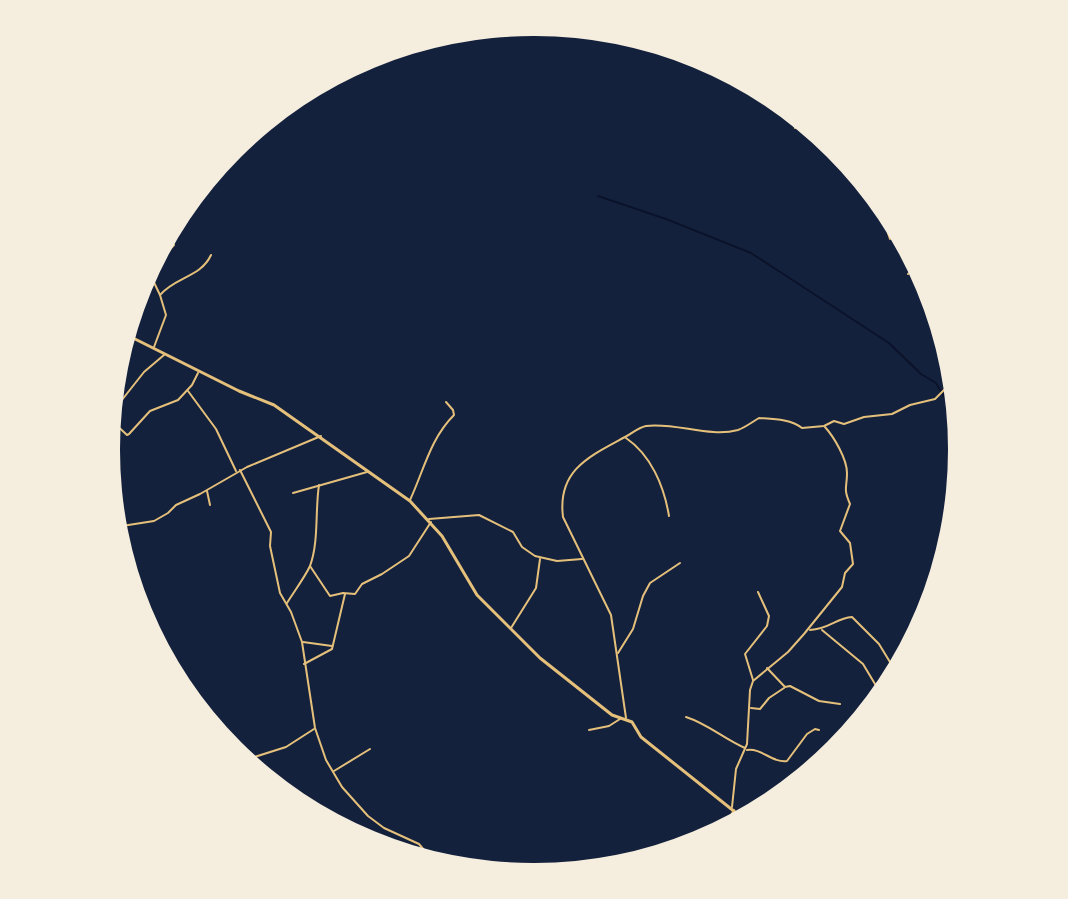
<svg xmlns="http://www.w3.org/2000/svg" width="1068" height="899" font-family="'DM Sans',sans-serif">
  <style>
    .lines { fill: none; stroke-linecap: round; stroke-linejoin: round }
    .stream { stroke: #0b132b; stroke-width: 2 }
    .minor { stroke: #e5c07b; stroke-width: 2 }
    .tertiary { stroke: #e5c07b; stroke-width: 3 }
  </style>
  <rect width="100%" height="100%" fill="#14213d"/>
  <g class="lines">
    <!-- stream -->
    <path class="stream" d="M598,196L666,219L751,253L889,343L921,374L936,383L945,398L952,402"/>
    <!-- minor -->
    <g class="minor">
      <path d="M793,118L795,128"/>
      <path d="M889,226L888,233L890,239"/>
      <path d="M149,271L174,245"/>
      <path d="M149,272L160,295"/>
      <path d="M908,274L916,267"/>
      <path d="M923,278L928,285"/>
      <path d="M154,347L166,315L160,295C175,277 201,277 211,255"/>
      <path d="M188,391L216,429L236,471"/>
      <path d="M114,410L144,372L164,355"/>
      <path d="M112,421L127,435L129,434L150,411L178,400L192,385L198,373"/>
      <path d="M626,438C651,455 664,486 669,516"/>
      <path d="M240,470L271,532L270,546L280,593L291,612L302,642L315,728L326,760L342,787L368,816L384,828L419,844L429,856"/>
      <path d="M207,491L210,505"/>
      <path d="M293,493L367,472"/>
      <path d="M410,500C424,470 430,439 454,415L453,410L446,402"/>
      <path d="M429,519L479,515L513,532L522,547L535,556L557,561L582,559"/>
      <path d="M122,526L154,521L168,513L176,505L200,494L247,467L321,436"/>
      <path d="M310,566L330,596L343,593L355,594L362,584L382,574L409,556L431,522"/>
      <path d="M287,603C293,593 305,577 310,566C319,542 315,510 319,485"/>
      <path d="M511,628L536,588L540,559"/>
      <path d="M810,630C830,629 836,618 852,617L879,644L893,667"/>
      <path d="M822,630L863,664L878,689"/>
      <path d="M303,642L332,646"/>
      <path d="M618,653L633,629L643,596L650,583L680,563"/>
      <path d="M304,664L332,649L345,594"/>
      <path d="M767,668L785,687L790,686L819,701L840,704"/>
      <path d="M753,680L745,654L767,626L769,616L758,592"/>
      <path d="M751,708L760,709L769,698L784,688"/>
      <path d="M686,717C708,724 724,739 745,748"/>
      <path d="M626,718L611,615L563,517C557,470 590,456 625,437C633,433 637,428 646,426C676,422 709,438 738,430C746,427 752,422 759,418C773,419 791,419 802,428L824,426L834,421L844,424L864,417L892,414L910,405L935,399L949,385"/>
      <path d="M589,730L609,726L620,719"/>
      <path d="M747,750C762,748 772,763 787,761L807,734L815,729L819,730"/>
      <path d="M245,760L286,747L314,729"/>
      <path d="M334,771L370,749"/>
      <path d="M732,807L736,769L747,744L750,690L753,681L788,652L804,634L842,587L845,573L853,564L850,543L840,531L850,504C843,488 847,488 847,473C847,459 834,437 825,427"/>
      <path d="M725,826L734,810"/>
      <path d="M660,851L661,852"/>
    </g>
    <!-- tertiary -->
    <path class="tertiary" d="M129,336L239,391L274,405L410,501L442,536L477,595L540,658L612,715L632,722L641,737L740,816"/>
  </g>
  <!-- crop -->
  <path d="M0 0H1068V899H0ZM533 36H535A413 413 0 0 1 948 449V450A413 413 0 0 1 535 863H533A413 413 0 0 1 120 450V449A413 413 0 0 1 533 36Z" fill="#f5edde" fill-rule="evenodd"/>
</svg>
